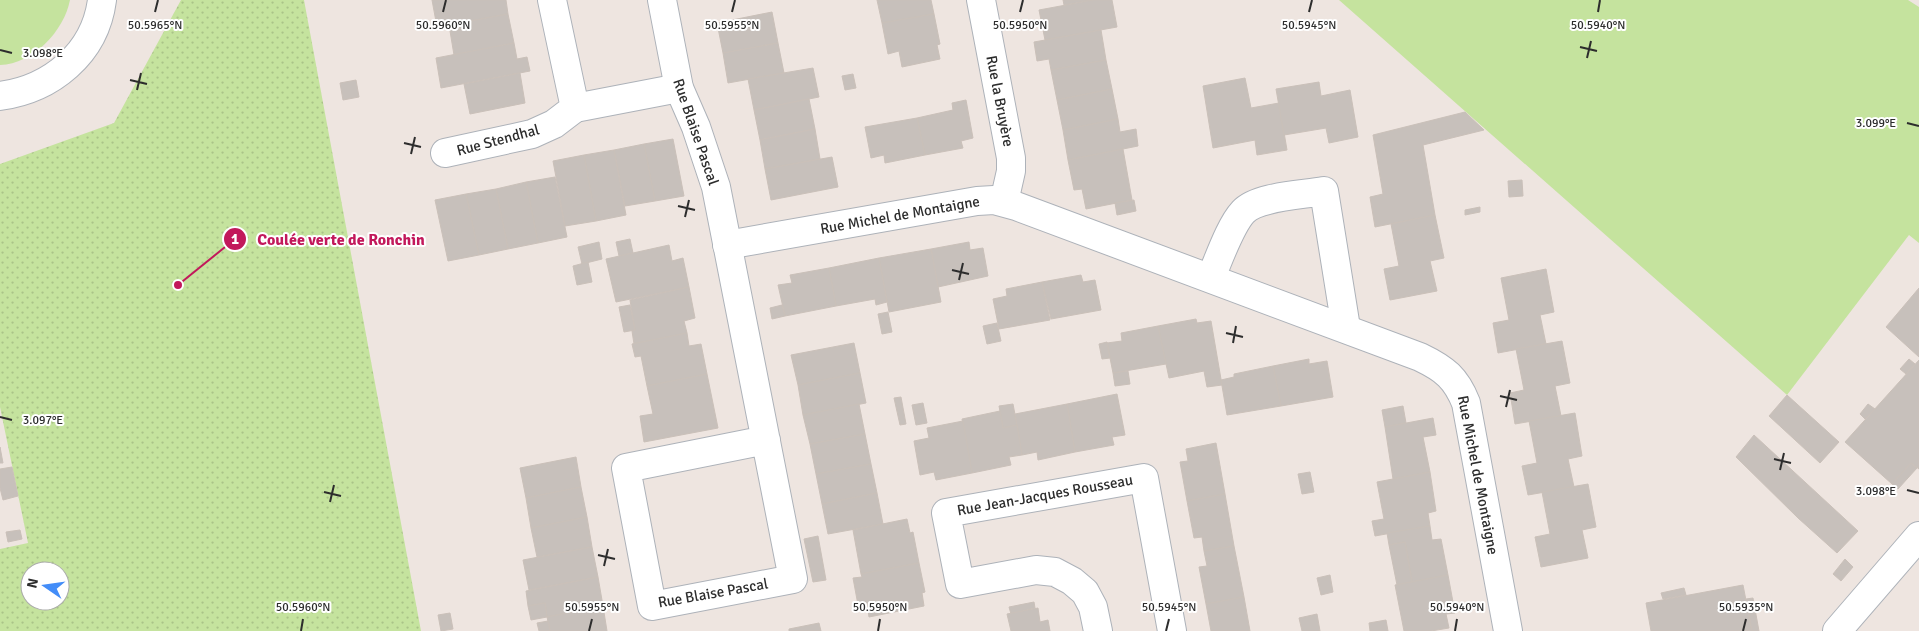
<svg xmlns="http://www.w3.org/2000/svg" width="1919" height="631" font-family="Signika,sans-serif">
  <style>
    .grass { fill: #c5e39e }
    .park { fill: url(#park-dots); fill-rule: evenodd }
    .building { fill: #c7c0bb; stroke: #cac0b9 }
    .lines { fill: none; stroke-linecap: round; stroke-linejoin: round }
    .minor-casing { stroke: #adb2b9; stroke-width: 30 }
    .tertiary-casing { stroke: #adb2b9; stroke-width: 30 }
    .minor { stroke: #fff; stroke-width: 28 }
    .tertiary { stroke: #fff; stroke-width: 28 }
    .ticks { fill: none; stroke: #2d2d2d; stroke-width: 2 }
    .labels { text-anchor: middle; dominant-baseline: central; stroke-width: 4; stroke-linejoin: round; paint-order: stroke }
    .street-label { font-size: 15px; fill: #2d2d2d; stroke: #fff }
    .ticks-label { font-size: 12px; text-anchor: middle; fill: #2d2d2d; stroke: #fff; stroke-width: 4; stroke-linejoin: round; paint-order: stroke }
    .leader { fill: none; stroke: #c2185b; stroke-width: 2 }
    .callout-dot { fill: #c2185b; stroke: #fff; stroke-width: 2 }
    .mark-label { font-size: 15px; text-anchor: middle; font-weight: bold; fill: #fff }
    .callout-label { font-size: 16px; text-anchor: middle; font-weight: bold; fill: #c2185b; stroke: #fff; stroke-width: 4; stroke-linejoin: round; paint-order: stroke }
  </style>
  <defs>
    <pattern id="park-dots" width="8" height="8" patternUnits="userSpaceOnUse" patternTransform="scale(1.25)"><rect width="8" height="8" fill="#c5e39e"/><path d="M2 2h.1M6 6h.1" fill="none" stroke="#aac388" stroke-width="1.8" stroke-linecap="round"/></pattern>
  </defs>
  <rect width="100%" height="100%" fill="#eee5e0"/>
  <!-- grass -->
  <g class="grass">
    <path d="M0,0H70C64,31 33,64 0,65Z"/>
    <path d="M1339,0H1908L1919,7V243L1909,235L1787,395Z"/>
  </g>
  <!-- park -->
  <path class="park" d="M181,0H304L421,631H0V549L28,543L0,407V164L114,123ZM30,571H60V601H30Z"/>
  <!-- building -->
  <g class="building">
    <path d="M432,0H506L508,14L437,27Z"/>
    <path d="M877,0H931L934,14L882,23Z"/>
    <path d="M1063,0H1093L1064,5Z"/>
    <path d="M1093,0H1112L1117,27L1045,40L1039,10Z"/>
    <path d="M772,12L778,43L723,53L717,23Z"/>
    <path d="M508,14L514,43L454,55L449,25Z"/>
    <path d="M934,14L940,44L937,45L940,59L902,67L899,51L888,54L882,23Z"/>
    <path d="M1101,30L1106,60L1051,70L1049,59L1037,61L1034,42Z"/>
    <path d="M514,43L517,59L527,57L530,71L441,88L436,58Z"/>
    <path d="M778,43L784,73L728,83L723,53Z"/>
    <path d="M1106,60L1112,89L1057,100L1051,70Z"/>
    <path d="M813,68L819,97L754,110L748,79Z"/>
    <path d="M520,73L525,103L470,114L464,84Z"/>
    <path d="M853,74L856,88L845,90L842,76Z"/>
    <path d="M1245,78L1251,108L1279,103L1287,150L1257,155L1255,140L1213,148L1203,86Z"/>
    <path d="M356,80L359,97L343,100L340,83Z"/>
    <path d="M1319,82L1321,96L1350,90L1358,137L1329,143L1326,128L1284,135L1276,89Z"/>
    <path d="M1112,89L1118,119L1063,130L1057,100Z"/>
    <path d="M809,99L815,129L760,140L754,110Z"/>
    <path d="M966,100L973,138L961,141L963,148L925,155L917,118L953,110L952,103Z"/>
    <path d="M1465,112L1484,130L1423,145L1435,215L1375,227L1370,197L1383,194L1373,135Z"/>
    <path d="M917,118L925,155L885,163L884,155L871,158L865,127Z"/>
    <path d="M1118,119L1120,132L1136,129L1138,146L1068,160L1063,130Z"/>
    <path d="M815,129L820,159L765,169L760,140Z"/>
    <path d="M673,139L684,196L655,201L644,144Z"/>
    <path d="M644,144L655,201L625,206L614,150Z"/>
    <path d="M1123,149L1132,200L1086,209L1082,189L1074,190L1068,160Z"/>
    <path d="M614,150L626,215L596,221L584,155Z"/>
    <path d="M584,155L596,221L565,226L553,161Z"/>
    <path d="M832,157L838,187L771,200L765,169Z"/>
    <path d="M555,177L567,237L538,243L526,182Z"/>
    <path d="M1522,180L1523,196L1509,197L1508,181Z"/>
    <path d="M526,182L538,243L508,249L496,189Z"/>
    <path d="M496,189L508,249L479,255L466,194Z"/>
    <path d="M466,194L479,255L448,261L435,200Z"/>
    <path d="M1134,200L1136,211L1117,215L1115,203Z"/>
    <path d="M1480,207V212L1465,215V210Z"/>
    <path d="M1435,215L1444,258L1430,261L1437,291L1390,300L1384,269L1399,266L1391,224Z"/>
    <path d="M630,239L633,253L619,256L616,242Z"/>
    <path d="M599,242L602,259L582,264L578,247Z"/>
    <path d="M969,242L970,250L983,248L988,276L938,287L931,249Z"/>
    <path d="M669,245L672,261L683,258L689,287L616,302L606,259Z"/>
    <path d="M931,249L941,302L889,312L879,258Z"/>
    <path d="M879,258L887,302L876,305L875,299L836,306L829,268Z"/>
    <path d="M588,262L592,282L577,285L573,266Z"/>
    <path d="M829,268L836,306L785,316L778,285L792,283L790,275Z"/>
    <path d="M1546,269L1554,312L1540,315L1546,344L1498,353L1493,323L1509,320L1501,278Z"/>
    <path d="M1081,275L1083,282L1095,280L1101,310L1051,319L1042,282Z"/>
    <path d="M1042,282L1050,320L999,329L993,299L1007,296L1006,289Z"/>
    <path d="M689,287L695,318L684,321L687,333L634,344L632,331L635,330L630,300Z"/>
    <path d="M1919,288V357L1886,327Z"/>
    <path d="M630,305L635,330L624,332L619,307Z"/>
    <path d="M782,305L785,316L772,319L770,308Z"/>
    <path d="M888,312L892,332L882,334L878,314Z"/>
    <path d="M1196,319L1197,323L1211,321L1222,385L1207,387L1204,371L1169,378L1158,326Z"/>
    <path d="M997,323L1001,341L987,344L983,326Z"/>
    <path d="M1158,326L1166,364L1113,373L1107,343L1122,341L1121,333Z"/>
    <path d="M687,333L689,346L701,344L707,374L647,386L641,356L635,357L632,344Z"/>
    <path d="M1562,341L1570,383L1555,386L1561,416L1515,424L1510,393L1524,390L1516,349Z"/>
    <path d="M1107,342L1110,358L1102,359L1099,344Z"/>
    <path d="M854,343L860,373L798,385L791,355Z"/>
    <path d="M1309,359V364L1327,361L1333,397L1281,406L1273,366Z"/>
    <path d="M1909,359L1915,364L1906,374L1900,369Z"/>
    <path d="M1919,360V469L1911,463L1892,484L1845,442Z"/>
    <path d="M1273,366L1281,406L1227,415L1221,380L1234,377V374Z"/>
    <path d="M1128,371L1130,384L1115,386L1113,373Z"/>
    <path d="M860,373L866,403L803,415L798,385Z"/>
    <path d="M707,374L718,428L644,442L640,416L653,414L647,386Z"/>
    <path d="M1117,394L1125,435L1112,437L1114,445L1075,452L1067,404Z"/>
    <path d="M1787,395L1839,442L1820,463L1769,416Z"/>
    <path d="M901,397L906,424L900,425L894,398Z"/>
    <path d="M923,403L927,423L916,425L912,405Z"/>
    <path d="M859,404L865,434L810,444L803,415Z"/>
    <path d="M1013,404L1017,425L1003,428L999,406Z"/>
    <path d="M1067,404L1075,452L1038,460L1037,452L1022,455L1015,414Z"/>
    <path d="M1868,404L1875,409L1865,419L1860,414Z"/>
    <path d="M1403,406L1406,423L1385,427L1382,410Z"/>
    <path d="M1000,411L1003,428L1017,425L1022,455L1009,457L1011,465L972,473L962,419Z"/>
    <path d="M1575,413L1582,456L1568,459L1574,487L1528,495L1522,466L1537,463L1529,421Z"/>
    <path d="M1433,418L1436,435L1423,437L1430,472L1393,479L1385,427Z"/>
    <path d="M963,421L972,473L936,480L934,472L920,475L914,441L929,438L927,428Z"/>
    <path d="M865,434L871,464L816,474L810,444Z"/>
    <path d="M1754,435L1858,531L1837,553L1798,518L1736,457Z"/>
    <path d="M1216,443L1225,494L1187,501L1180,462L1188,461L1186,449Z"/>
    <path d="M0,447L3,463H0Z"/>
    <path d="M576,457L581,487L526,498L520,468Z"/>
    <path d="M1911,463L1917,468L1898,489L1892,484Z"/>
    <path d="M871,464L877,493L822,504L816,474Z"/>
    <path d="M12,467L18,496L3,500L0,488V469Z"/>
    <path d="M1310,472L1314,492L1302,494L1298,474Z"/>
    <path d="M1430,472L1436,511L1428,513L1430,526L1375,536L1372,521L1384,519L1377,482Z"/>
    <path d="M1588,484L1596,527L1582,530L1588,558L1541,567L1535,537L1550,534L1542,492Z"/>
    <path d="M581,487L587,517L531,528L526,498Z"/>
    <path d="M877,493L883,524L828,534L822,504Z"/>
    <path d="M1225,494L1234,546L1204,551L1202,537L1194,538L1187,501Z"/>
    <path d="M587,517L592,547L537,557L531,528Z"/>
    <path d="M907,519L910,533L913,532L919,563L861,574L853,530Z"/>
    <path d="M1430,526L1432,540L1441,539L1448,575L1412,582L1405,542L1389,545L1387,533Z"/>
    <path d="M20,530L22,539L8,542L6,532Z"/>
    <path d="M818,536L826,580L813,582L804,539Z"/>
    <path d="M1405,542L1412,582L1397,585L1389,545Z"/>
    <path d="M1234,546L1244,597L1206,604L1199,567L1207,566L1204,551Z"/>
    <path d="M592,547L598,577L529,590L523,560Z"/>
    <path d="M1845,559L1853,567L1841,581L1833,574Z"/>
    <path d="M919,563L925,592L922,593L924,606L869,617L867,603L858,605L853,578L862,577L861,574Z"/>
    <path d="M1330,575L1333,592L1321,595L1317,578Z"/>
    <path d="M1448,575L1455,613L1446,614L1449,628L1431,631H1404L1395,585Z"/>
    <path d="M598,577L603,606L547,617L545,603L528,606L526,591Z"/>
    <path d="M1743,585L1752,631H1651L1646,603Z"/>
    <path d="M1684,588L1686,595L1663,599L1661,593Z"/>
    <path d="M1244,597L1250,631H1211L1206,604Z"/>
    <path d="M1753,598L1759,631H1752L1746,599Z"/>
    <path d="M1034,602L1035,608L1011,614L1009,607Z"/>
    <path d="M545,603L547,617L531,620L528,606Z"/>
    <path d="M603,606L607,631H550L547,617Z"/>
    <path d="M1038,608L1040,622L1048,620L1050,631H1011L1007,614Z"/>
    <path d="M450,613L453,629L441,631L438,615Z"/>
    <path d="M1317,614L1320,631H1302L1299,618Z"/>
    <path d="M1386,620L1388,631H1370L1369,623Z"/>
    <path d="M548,621L550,631H539L537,623Z"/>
    <path d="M819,623L821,631H789V629Z"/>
  </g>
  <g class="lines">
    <defs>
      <g id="minor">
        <path d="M662,0L679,88L696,127L716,187L793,579L652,606L626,468L766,440"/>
        <path d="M981,0L1011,158V171L1004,202"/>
        <path d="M575,108L679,88"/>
        <path d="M445,153L532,134L554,124L575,108L552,0"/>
        <path d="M727,245L977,201L994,200L1016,206L1420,357C1445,369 1456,378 1466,403L1508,631"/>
        <path d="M1211,277C1219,259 1230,226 1243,212C1257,196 1304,195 1324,191L1346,328"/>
        <path d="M1098,631L1093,607L1085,592L1072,581L1055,572L1036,570L960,584L946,513L1144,478L1172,631"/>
        <path d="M1837,631L1919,536"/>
      </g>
      <path id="tertiary" d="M0,96C51,89 95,54 102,0"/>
    </defs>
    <!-- minor casing -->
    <use href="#minor" class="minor-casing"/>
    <!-- tertiary casing -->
    <use href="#tertiary" class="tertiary-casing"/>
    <!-- minor -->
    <use href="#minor" class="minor"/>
    <!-- tertiary -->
    <use href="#tertiary" class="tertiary"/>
  </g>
  <!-- ticks -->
  <path class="ticks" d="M155,12L158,0M443,12L446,0M732,12L735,0M1020,12L1023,0M1309,12L1312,0M1598,12L1600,0M1580,47L1597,51M0,50L12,53M1587,58L1591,41M130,80L147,84M137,90L141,73M1907,123L1919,126M404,143L421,147M411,154L415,137M678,206L695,210M685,217L689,200M952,270L969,274M959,280L963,263M1226,333L1243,337M1233,343L1236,326M1500,396L1517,400M1506,407L1510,390M0,417L12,420M1774,459L1791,463M1780,470L1784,453M1907,490L1919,493M324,492L341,496M330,502L334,485M598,555L615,559M604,566L608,549M301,631L303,619M589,631L592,619M878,631L880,619M1166,631L1169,619M1455,631L1457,619M1743,631L1746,619"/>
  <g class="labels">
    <!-- street labels -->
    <g class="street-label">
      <text transform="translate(1000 101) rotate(79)">Rue la Bruyère</text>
      <text transform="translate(696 132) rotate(71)">Rue Blaise Pascal</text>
      <text transform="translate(498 140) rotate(-15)">Rue Stendhal</text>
      <text transform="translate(900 215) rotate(-10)">Rue Michel de Montaigne</text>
      <text transform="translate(1478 475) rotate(79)">Rue Michel de Montaigne</text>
      <text transform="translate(1045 495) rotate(-10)">Rue Jean-Jacques Rousseau</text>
      <text transform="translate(713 593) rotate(-10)">Rue Blaise Pascal</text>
    </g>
  </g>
  <g class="ticks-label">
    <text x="155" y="29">50.5965°N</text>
    <text x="443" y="29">50.5960°N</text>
    <text x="732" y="29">50.5955°N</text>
    <text x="1020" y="29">50.5950°N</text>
    <text x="1309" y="29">50.5945°N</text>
    <text x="1598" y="29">50.5940°N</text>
    <text x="43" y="57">3.098°E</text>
    <text x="1876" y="127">3.099°E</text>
    <text x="43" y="424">3.097°E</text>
    <text x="1876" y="495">3.098°E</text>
    <text x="303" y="611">50.5960°N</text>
    <text x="592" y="611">50.5955°N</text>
    <text x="880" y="611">50.5950°N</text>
    <text x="1169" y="611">50.5945°N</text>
    <text x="1457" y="611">50.5940°N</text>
    <text x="1746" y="611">50.5935°N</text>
  </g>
  <!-- callouts -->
  <path class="leader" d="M178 285L235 239"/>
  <g class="callout-dot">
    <circle cx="178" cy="285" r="5"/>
    <circle cx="235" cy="239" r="12"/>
  </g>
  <g class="mark-label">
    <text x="235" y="244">1</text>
  </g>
  <g class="callout-label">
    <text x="341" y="245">Coulée verte de Ronchin</text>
  </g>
  <!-- north arrow -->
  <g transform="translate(45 586) rotate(283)"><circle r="24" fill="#ffffff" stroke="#ababab"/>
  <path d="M0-4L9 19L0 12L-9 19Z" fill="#438df8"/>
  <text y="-8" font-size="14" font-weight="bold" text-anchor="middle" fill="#2d2d2d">N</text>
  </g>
</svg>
